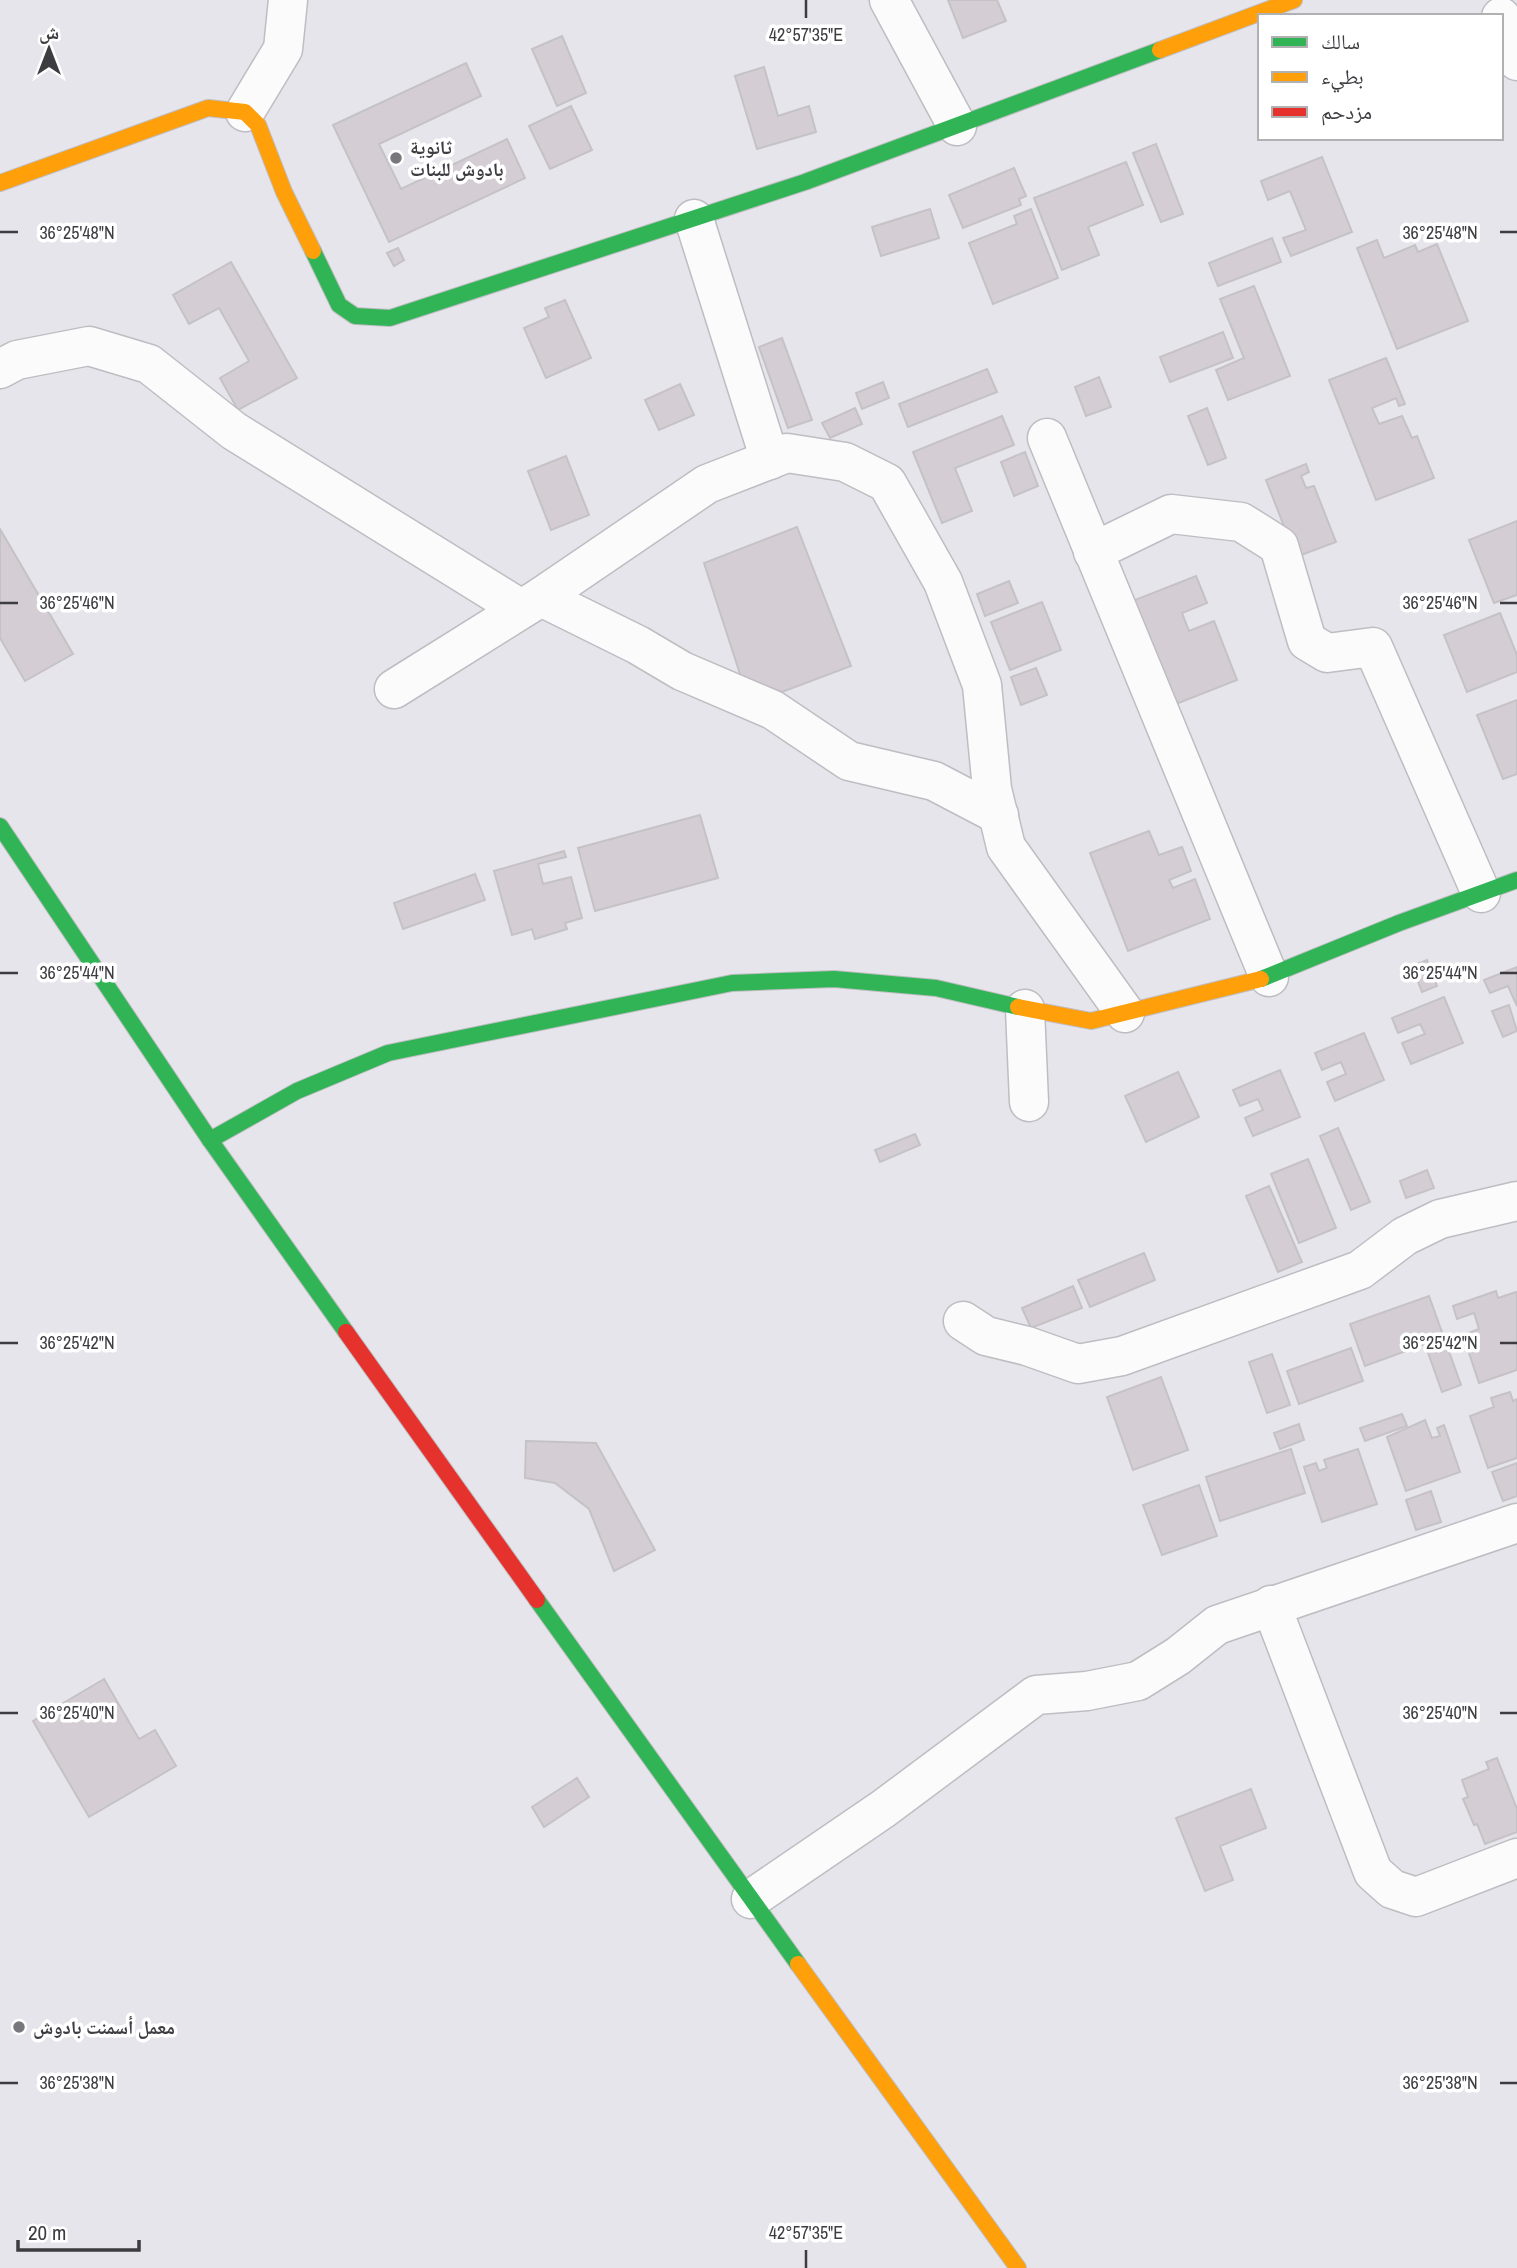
<svg xmlns="http://www.w3.org/2000/svg" width="1517" height="2268" font-family="'Archivo Narrow','Noto Naskh Arabic',sans-serif">
  <style>
    .building { fill: #d5cdd4; stroke: #c5c2c6; stroke-width: 2 }
    .lines { fill: none; stroke-linecap: round; stroke-linejoin: round }
    .street-casing { stroke: #bebdc2; stroke-width: 41 }
    .fast-casing { stroke: #bebdc2; stroke-width: 18 }
    .slow-casing { stroke: #bebdc2; stroke-width: 18 }
    .jam-casing { stroke: #bebdc2; stroke-width: 18 }
    .street { stroke: #fbfbfc; stroke-width: 38 }
    .fast { stroke: #30b455; stroke-width: 16 }
    .slow { stroke: #ff9f0a; stroke-width: 16 }
    .jam { stroke: #e5322d; stroke-width: 16 }
    .ticks { fill: none; stroke: #3d3c40; stroke-width: 2.5 }
    .poi-dot { fill: #78777c; stroke: #fff; stroke-width: 2.5 }
    .labels { text-anchor: middle; dominant-baseline: central; stroke-width: 7; stroke-linejoin: round; paint-order: stroke }
    .poi-label { font-size: 19px; font-weight: bold; fill: #3d3c40; stroke: #fff; text-anchor: start }
    .ticks-label { font-size: 18px; text-anchor: middle; fill: #3d3c40; stroke: #fff; stroke-width: 7; stroke-linejoin: round; paint-order: stroke }
  </style>
  <rect width="100%" height="100%" fill="#e6e5eb"/>
  <!-- building -->
  <g class="building">
    <path d="M948,0H997L1006,21L963,38Z"/>
    <path d="M562,36L586,93L557,106L532,49Z"/>
    <path d="M466,63L481,96L379,144L401,189L507,139L525,178L389,242L333,125Z"/>
    <path d="M764,67L778,116L809,106L816,132L757,149L735,76Z"/>
    <path d="M571,106L592,150L550,169L529,126Z"/>
    <path d="M1156,144L1183,214L1161,222L1133,153Z"/>
    <path d="M1322,157L1352,232L1291,256L1283,238L1306,230L1290,191L1268,200L1261,181Z"/>
    <path d="M1126,162L1143,205L1088,227L1099,255L1062,270L1034,198Z"/>
    <path d="M1014,168L1026,196L1019,199L1021,205L963,228L949,195Z"/>
    <path d="M930,209L939,238L881,256L872,227Z"/>
    <path d="M1031,209L1058,278L993,304L969,243L1017,224L1014,216Z"/>
    <path d="M1272,238L1281,262L1218,286L1209,263Z"/>
    <path d="M1377,240L1384,258L1415,245L1418,252L1437,244L1468,321L1397,349L1357,248Z"/>
    <path d="M398,248L404,260L394,266L387,253Z"/>
    <path d="M231,262L297,378L238,410L220,378L249,361L219,308L189,324L173,295Z"/>
    <path d="M1254,286L1290,376L1228,400L1216,370L1244,358L1220,299Z"/>
    <path d="M565,300L591,358L546,378L524,328L549,317L545,308Z"/>
    <path d="M1223,332L1233,358L1170,382L1160,357Z"/>
    <path d="M782,338L812,420L788,428L759,347Z"/>
    <path d="M1386,358L1405,404L1399,406L1396,398L1372,408L1379,424L1402,416L1412,438L1417,436L1434,478L1376,500L1329,380Z"/>
    <path d="M987,369L997,392L908,427L899,404Z"/>
    <path d="M1099,377L1111,407L1086,416L1075,387Z"/>
    <path d="M883,382L889,398L862,409L856,393Z"/>
    <path d="M680,384L694,415L659,430L645,400Z"/>
    <path d="M855,408L862,424L830,438L822,423Z"/>
    <path d="M1207,408L1226,458L1208,465L1188,416Z"/>
    <path d="M1002,416L1014,445L955,468L972,511L942,523L913,452Z"/>
    <path d="M1025,452L1038,486L1014,496L1001,462Z"/>
    <path d="M566,456L589,515L551,530L528,471Z"/>
    <path d="M1306,464L1309,472L1301,476L1306,488L1314,486L1336,542L1296,557L1266,480Z"/>
    <path d="M1517,521V595L1494,603L1469,540Z"/>
    <path d="M797,527L851,666L782,692L741,677L704,563Z"/>
    <path d="M0,529L73,654L25,681L0,638Z"/>
    <path d="M1196,576L1207,603L1182,613L1189,631L1214,621L1237,680L1171,706L1130,602Z"/>
    <path d="M1009,581L1018,603L985,616L977,594Z"/>
    <path d="M1042,602L1061,650L1010,670L991,622Z"/>
    <path d="M1500,613L1517,655V672L1467,692L1444,635Z"/>
    <path d="M1036,668L1047,695L1021,705L1011,677Z"/>
    <path d="M1517,700V774L1503,779L1477,715Z"/>
    <path d="M700,815L718,878L595,911L578,848Z"/>
    <path d="M1149,831L1159,855L1182,847L1191,871L1169,880L1173,888L1195,879L1210,919L1128,951L1090,853Z"/>
    <path d="M564,851L566,857L538,864L543,884L571,877L582,918L565,923L567,929L535,939L532,929L512,935L494,871Z"/>
    <path d="M475,874L485,900L403,929L394,903Z"/>
    <path d="M1427,960L1437,986L1422,992L1412,966Z"/>
    <path d="M1517,967V1006L1508,986L1490,993L1484,980Z"/>
    <path d="M1444,997L1463,1043L1411,1064L1402,1043L1425,1034L1420,1024L1398,1033L1392,1018Z"/>
    <path d="M1509,1005L1517,1031L1503,1037L1492,1011Z"/>
    <path d="M1364,1033L1384,1080L1335,1101L1327,1082L1346,1074L1341,1062L1322,1070L1315,1053Z"/>
    <path d="M1280,1070L1300,1117L1253,1136L1245,1118L1263,1110L1258,1099L1240,1106L1233,1090Z"/>
    <path d="M1178,1072L1199,1117L1146,1142L1125,1096Z"/>
    <path d="M1338,1128L1370,1202L1351,1210L1320,1136Z"/>
    <path d="M915,1134L920,1145L880,1162L875,1150Z"/>
    <path d="M1308,1159L1336,1228L1299,1243L1271,1174Z"/>
    <path d="M1427,1170L1434,1188L1406,1198L1400,1181Z"/>
    <path d="M1269,1186L1302,1262L1278,1272L1246,1196Z"/>
    <path d="M1144,1253L1155,1280L1090,1307L1078,1280Z"/>
    <path d="M1073,1286L1082,1308L1031,1328L1022,1308Z"/>
    <path d="M1496,1291L1498,1298L1516,1292L1517,1295V1370L1479,1383L1463,1335L1479,1329L1474,1313L1457,1319L1453,1306Z"/>
    <path d="M1429,1296L1461,1385L1442,1392L1425,1344L1365,1366L1350,1324Z"/>
    <path d="M1351,1348L1363,1381L1299,1404L1287,1371Z"/>
    <path d="M1272,1354L1290,1405L1267,1413L1249,1362Z"/>
    <path d="M1161,1377L1188,1450L1133,1470L1107,1397Z"/>
    <path d="M1510,1392L1513,1401L1517,1399V1458L1488,1468L1470,1416L1494,1407L1491,1398Z"/>
    <path d="M1402,1414L1407,1426L1365,1441L1360,1428Z"/>
    <path d="M1425,1420L1432,1438L1440,1436L1437,1428L1444,1425L1460,1472L1406,1491L1387,1437Z"/>
    <path d="M1299,1424L1304,1440L1280,1449L1274,1433Z"/>
    <path d="M526,1441L596,1443L655,1550L614,1571L589,1509L555,1483L525,1478Z"/>
    <path d="M1291,1449L1305,1493L1220,1521L1206,1477Z"/>
    <path d="M1358,1449L1377,1504L1322,1522L1304,1467L1316,1463L1319,1471L1327,1468L1324,1460Z"/>
    <path d="M1517,1463V1496L1503,1501L1492,1472Z"/>
    <path d="M1199,1485L1217,1536L1162,1555L1143,1505Z"/>
    <path d="M1431,1491L1441,1522L1416,1530L1406,1500Z"/>
    <path d="M104,1679L139,1739L155,1730L176,1766L89,1817L33,1721Z"/>
    <path d="M1497,1758L1517,1809V1832L1485,1844L1477,1824L1474,1825L1463,1799L1468,1797L1462,1780L1489,1769L1486,1762Z"/>
    <path d="M577,1778L589,1797L544,1827L532,1807Z"/>
    <path d="M1251,1789L1266,1828L1220,1846L1233,1880L1205,1891L1176,1818Z"/>
  </g>
  <g class="lines">
    <defs>
      <g id="street">
        <path d="M889,0L957,126"/>
        <path d="M1501,17L1517,61"/>
        <path d="M245,112L283,49L288,0"/>
        <path d="M694,219L770,460"/>
        <path d="M0,369L17,360L89,346L149,364L234,431L521,609"/>
        <path d="M1047,438L1269,977"/>
        <path d="M1093,552L1171,514L1241,522L1279,546L1307,641L1327,653L1373,647L1481,893"/>
        <path d="M541,597L638,645L682,671L773,710L849,761L934,781L999,815"/>
        <path d="M394,689L541,597L707,484L787,453L845,462L887,483L943,582L982,685L992,789L1006,847L1125,1013"/>
        <path d="M1025,1009L1029,1102"/>
        <path d="M963,1321L986,1336L1027,1346L1078,1364L1122,1356L1360,1270L1405,1236L1440,1219L1517,1201"/>
        <path d="M1271,1605L1373,1872L1392,1889L1416,1897L1517,1858"/>
        <path d="M751,1899L883,1809L1036,1695L1087,1691L1138,1681L1178,1656L1217,1625L1517,1523"/>
      </g>
      <g id="fast">
        <path d="M313,251L339,305L355,316L390,318L805,182L1160,50"/>
        <path d="M0,826L210,1140L346,1332"/>
        <path d="M1261,979L1399,923L1517,880"/>
        <path d="M210,1140L297,1091L388,1053L732,983L834,979L936,988L1018,1007"/>
        <path d="M537,1600L798,1964"/>
      </g>
      <g id="slow">
        <path d="M1160,50L1294,0"/>
        <path d="M0,183L208,108L245,112L258,125L284,192L313,251"/>
        <path d="M1018,1007L1091,1021L1261,979"/>
        <path d="M798,1964L1018,2268"/>
      </g>
      <path id="jam" d="M346,1332L537,1600"/>
    </defs>
    <!-- street casing -->
    <use href="#street" class="street-casing"/>
    <!-- fast casing -->
    <use href="#fast" class="fast-casing"/>
    <!-- slow casing -->
    <use href="#slow" class="slow-casing"/>
    <!-- jam casing -->
    <use href="#jam" class="jam-casing"/>
    <!-- street -->
    <use href="#street" class="street"/>
    <!-- fast -->
    <use href="#fast" class="fast"/>
    <!-- slow -->
    <use href="#slow" class="slow"/>
    <!-- jam -->
    <use href="#jam" class="jam"/>
  </g>
  <!-- ticks -->
  <path class="ticks" d="M806,0V18M0,232H18M1500,232H1517M0,603H18M1500,603H1517M0,973H18M1500,973H1517M0,1343H18M1500,1343H1517M0,1713H18M1500,1713H1517M0,2083H18M1500,2083H1517M806,2250V2268"/>
  <!-- markers -->
  <g class="poi-dot">
    <circle cx="396" cy="158" r="7"/>
    <circle cx="19" cy="2027" r="7"/>
  </g>
  <g class="labels">
    <!-- poi labels -->
    <g class="poi-label">
      <text x="410" y="147">ثانوية<tspan x="410" dy="22">بادوش للبنات</tspan></text>
      <text x="33" y="2027">معمل أسمنت بادوش</text>
    </g>
  </g>
  <g class="ticks-label">
    <text x="806" y="41">42°57'35"E</text>
    <text x="77" y="239">36°25'48"N</text>
    <text x="1440" y="239">36°25'48"N</text>
    <text x="77" y="609">36°25'46"N</text>
    <text x="1440" y="609">36°25'46"N</text>
    <text x="77" y="979">36°25'44"N</text>
    <text x="1440" y="979">36°25'44"N</text>
    <text x="77" y="1349">36°25'42"N</text>
    <text x="1440" y="1349">36°25'42"N</text>
    <text x="77" y="1719">36°25'40"N</text>
    <text x="1440" y="1719">36°25'40"N</text>
    <text x="77" y="2089">36°25'38"N</text>
    <text x="1440" y="2089">36°25'38"N</text>
    <text x="806" y="2239">42°57'35"E</text>
  </g>
  <!-- legend -->
  <rect x="1258" y="14" width="245" height="126" fill="#ffffff" stroke="#b1b1b3" stroke-width="2"/>
  <rect x="1272" y="37" width="35" height="10" fill="#30b455" stroke="#b1b1b3" stroke-width="2"/>
  <text x="1321" y="49" font-size="21" fill="#3d3c40">سالك</text>
  <rect x="1272" y="72" width="35" height="10" fill="#ff9f0a" stroke="#b1b1b3" stroke-width="2"/>
  <text x="1321" y="84" font-size="21" fill="#3d3c40">بطيء</text>
  <rect x="1272" y="107" width="35" height="10" fill="#e5322d" stroke="#b1b1b3" stroke-width="2"/>
  <text x="1321" y="119" font-size="21" fill="#3d3c40">مزدحم</text>
  <!-- north arrow -->
  <g transform="translate(49 49)" stroke="#ffffff" stroke-width="5" paint-order="stroke">
  <path d="M0-5L12 26L0 18L-12 26Z" fill="#3d3c40"/>
  <text y="-10" font-size="19" font-weight="bold" text-anchor="middle" fill="#3d3c40">ش</text>
  </g>
  <!-- scale -->
  <path d="M18 2240v10h121v-10" fill="none" stroke="#3d3c40" stroke-width="3.5"/>
  <text x="28" y="2240" font-size="21" fill="#3d3c40" stroke="#ffffff" stroke-width="5" paint-order="stroke">20 m</text>
</svg>
